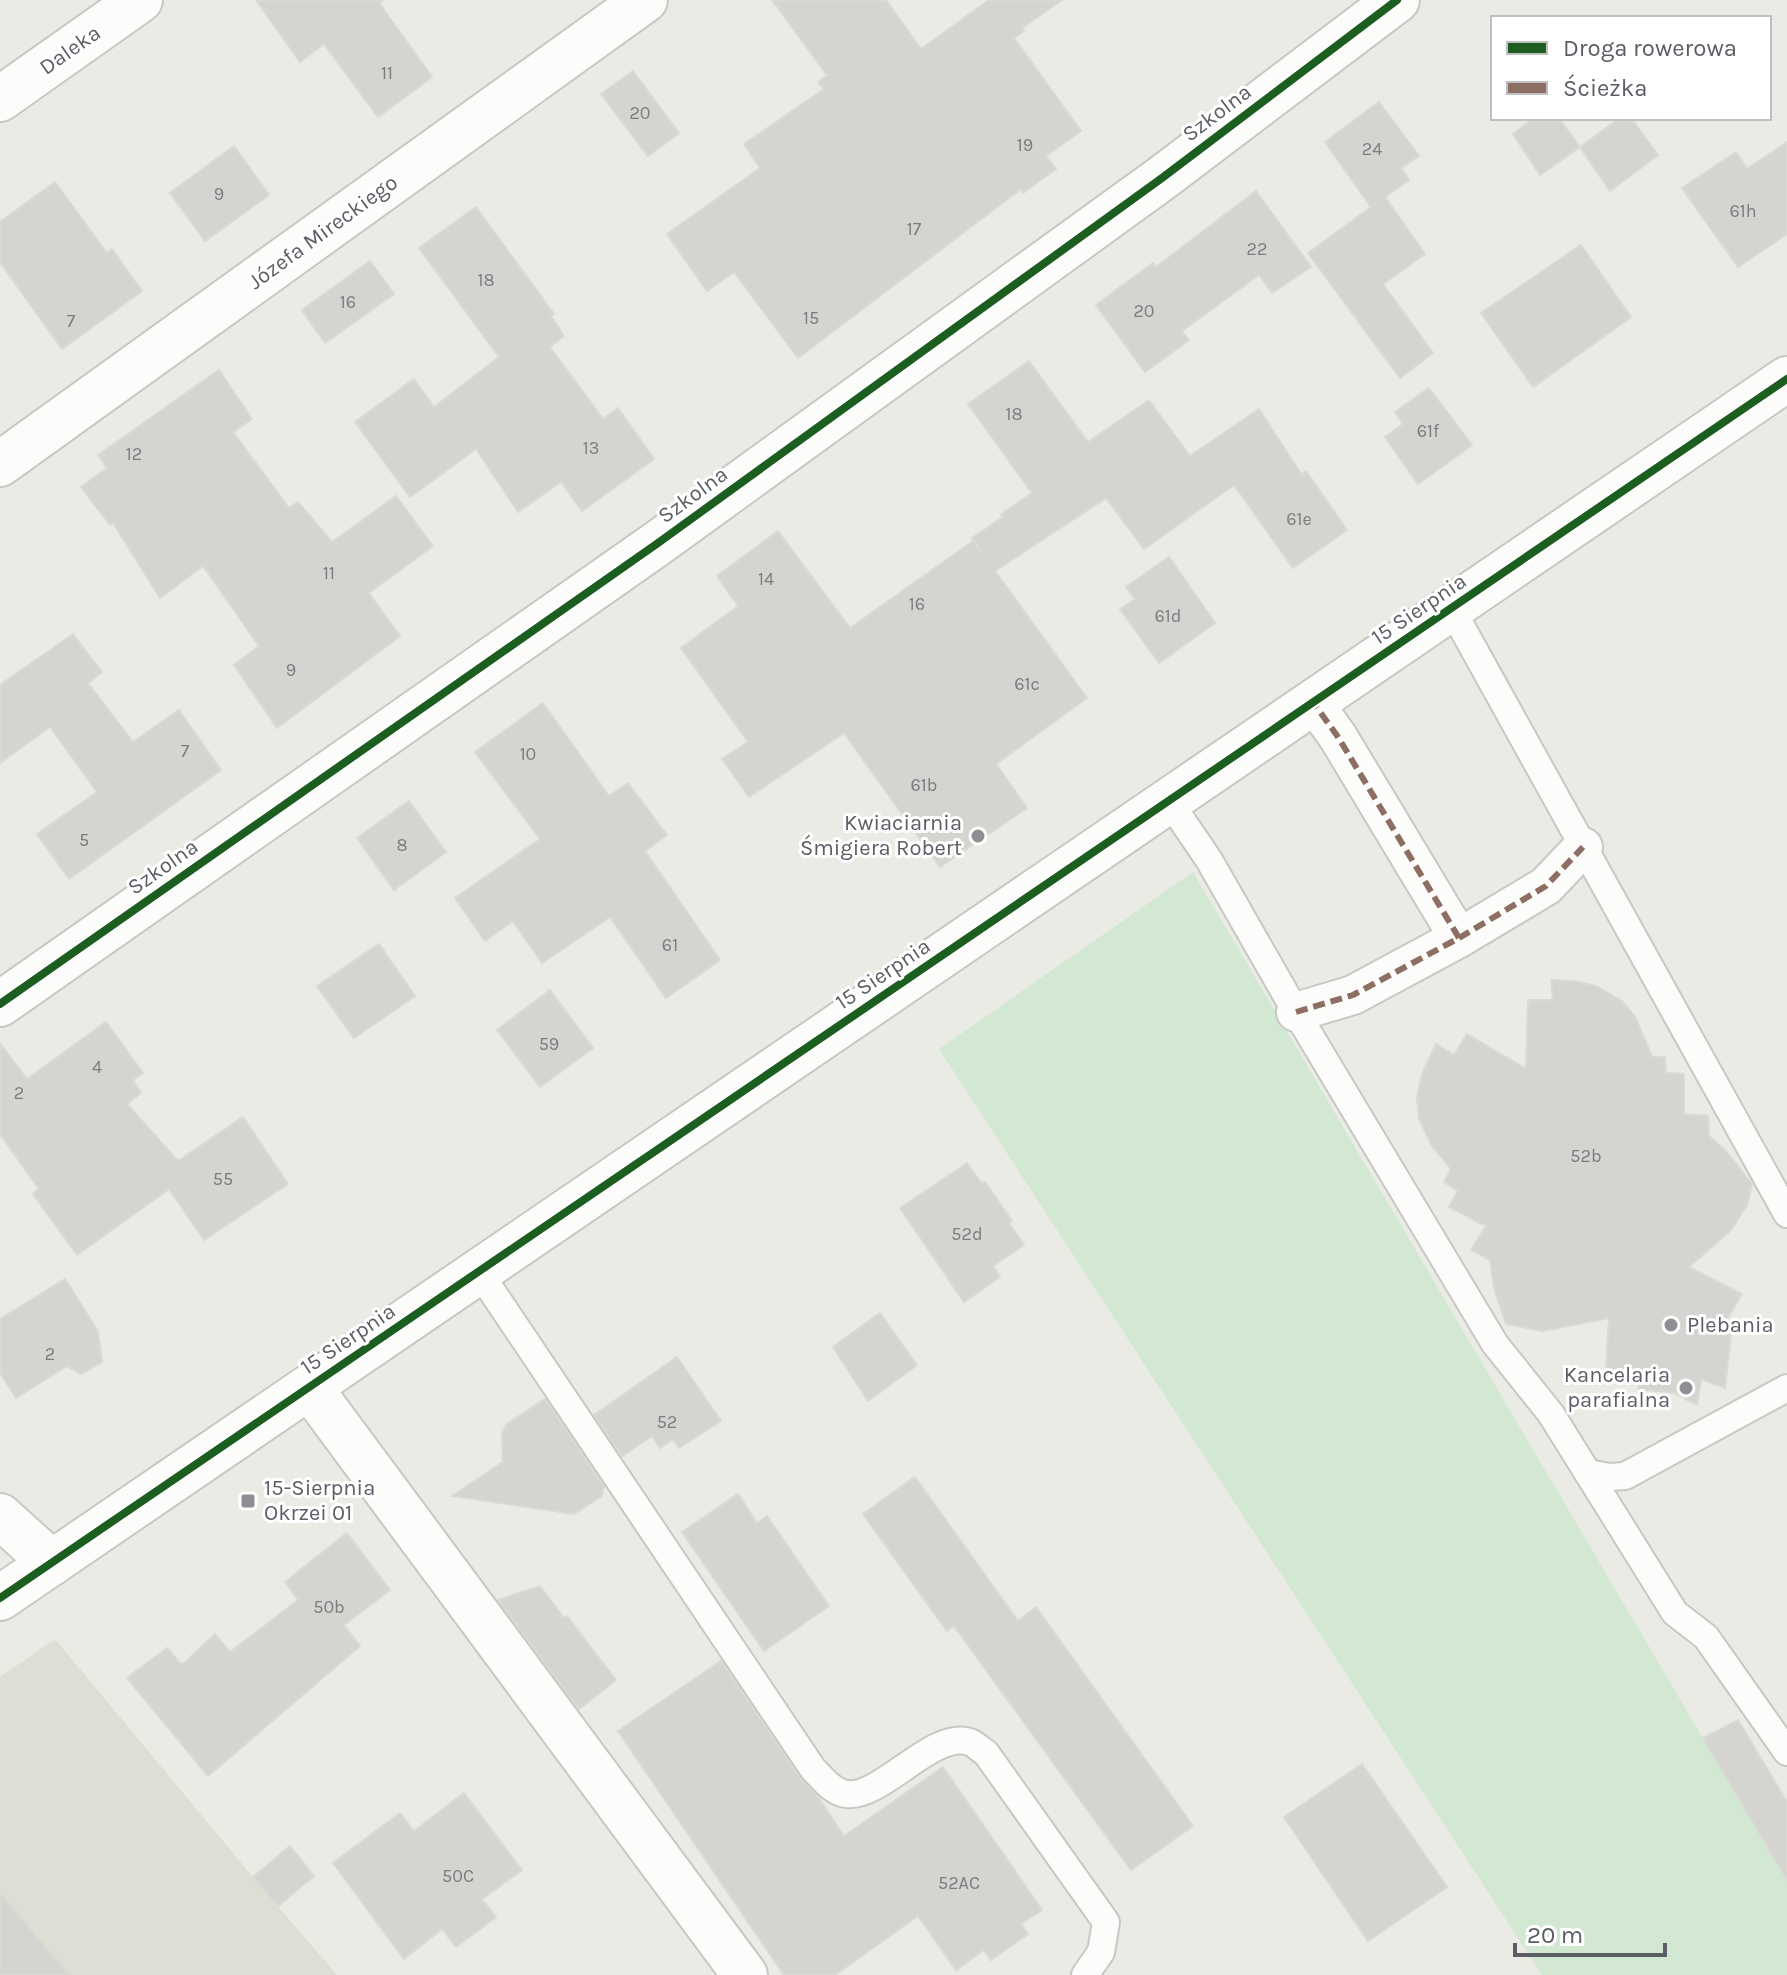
<svg xmlns="http://www.w3.org/2000/svg" width="1787" height="1975" font-family="Karla,sans-serif">
  <style>
    .education { fill: #dfded5 }
    .green { fill: #d3e8d2 }
    .building { fill: #d5d4d1; stroke: #dadad5; stroke-width: 2 }
    .lines { fill: none; stroke-linecap: round; stroke-linejoin: round }
    .service-casing { stroke: #c7c8c6; stroke-width: 30 }
    .pedestrian-casing { stroke: #c7c8c6; stroke-width: 42 }
    .minor-casing { stroke: #c7c8c6; stroke-width: 48 }
    .tertiary-casing { stroke: #c7c8c6; stroke-width: 48 }
    .service { stroke: #fcfcfb; stroke-width: 26 }
    .pedestrian { stroke: #fcfcfb; stroke-width: 38 }
    .minor { stroke: #fcfcfb; stroke-width: 44 }
    .tertiary { stroke: #fcfcfb; stroke-width: 44 }
    .quiet { stroke: #8d6e63; stroke-width: 6; stroke-dasharray: 12 6; stroke-linecap: butt }
    .cycleway-casing { stroke: #fff; stroke-width: 13 }
    .cycleway { stroke: #1b5e20; stroke-width: 8 }
    .poi-dot { fill: #8d8f92; stroke: #fff; stroke-width: 3 }
    .labels { text-anchor: middle; dominant-baseline: central; stroke-width: 6; stroke-linejoin: round; paint-order: stroke }
    .number-label { font-size: 18px; fill: #7a7c80 }
    .street-label { font-size: 22px; fill: #5b5e64; stroke: #fff }
    .poi-label { font-size: 22px; fill: #5b5e64; stroke: #fff; text-anchor: end }
  </style>
  <rect width="100%" height="100%" fill="#ebebe6"/>
  <!-- education -->
  <path class="education" d="M55,1639L253,1877L337,1975H0V1677Z"/>
  <!-- green -->
  <path class="green" d="M1193,872L1787,1881V1975H1542L939,1049Z"/>
  <!-- building -->
  <g class="building">
    <path d="M256,0H383L379,3L432,77L378,117L324,44L300,62Z"/>
    <path d="M772,0H886L921,49L989,0H1062L1022,28L1024,31L1014,38L1081,131L1046,156L1056,169L1023,193L1021,189L798,358L734,272L707,291L667,234L760,168L744,144L824,89L818,82L827,75Z"/>
    <path d="M633,71L679,133L648,156L601,94Z"/>
    <path d="M1379,102L1419,156L1401,168L1409,180L1385,197L1425,254L1383,284L1433,353L1400,378L1308,253L1378,202L1371,207L1325,142Z"/>
    <path d="M1534,118H1559L1580,147L1620,118H1631L1658,155L1610,191L1580,147L1540,175L1513,134Z"/>
    <path d="M1787,142V234L1738,267L1682,188L1736,152L1747,169Z"/>
    <path d="M234,146L269,195L205,241L170,193Z"/>
    <path d="M55,182L107,253L112,249L142,291L62,349L0,262V222Z"/>
    <path d="M1256,191L1311,267L1272,293L1259,275L1182,331L1189,340L1145,372L1096,305L1153,263L1156,267Z"/>
    <path d="M476,207L554,314L551,316L564,336L550,347L603,419L618,408L654,459L582,511L561,482L518,512L476,449L410,497L355,422L414,379L434,407L499,357L419,248Z"/>
    <path d="M1581,245L1631,317L1533,387L1481,313Z"/>
    <path d="M370,261L394,294L325,343L302,310Z"/>
    <path d="M1029,361L1088,442L1149,400L1190,456L1259,409L1301,474L1306,471L1347,530L1293,568L1234,485L1144,549L1106,498L995,571L1087,698L996,764L1027,808L940,867L844,733L749,797L722,759L748,742L681,648L738,606L717,576L778,531L850,628L973,541L984,555L972,538L1003,517L1001,514L1032,493L968,404Z"/>
    <path d="M219,370L252,419L233,432L289,508L298,502L332,542L396,496L433,546L369,593L400,636L277,728L234,665L259,646L203,566L160,598L113,523L110,525L81,487L107,468L98,455Z"/>
    <path d="M1429,388L1472,445L1418,484L1385,437L1403,424L1395,412Z"/>
    <path d="M1169,557L1215,623L1159,663L1120,609L1135,599L1126,587Z"/>
    <path d="M73,634L102,672L88,683L133,742L179,710L221,770L69,879L37,834L97,792L50,727L0,763V685Z"/>
    <path d="M543,703L609,796L628,783L667,835L645,851L720,960L666,998L610,917L542,963L513,921L485,941L455,898L540,839L475,752Z"/>
    <path d="M409,801L446,852L394,890L357,838Z"/>
    <path d="M379,944L415,996L354,1038L317,986Z"/>
    <path d="M1551,980L1574,981L1596,986L1622,1001L1636,1018L1652,1057H1665L1666,1073L1684,1074V1114L1708,1116L1709,1136L1725,1150L1752,1184L1747,1205L1731,1230L1689,1267L1742,1294L1718,1335L1731,1334L1725,1388L1701,1379L1697,1405L1674,1393L1638,1389L1642,1374L1606,1369L1609,1318L1543,1331L1506,1324L1494,1288L1490,1260L1471,1250L1486,1226L1449,1207L1458,1191L1444,1182L1451,1169L1432,1146L1419,1119L1417,1097L1422,1074L1436,1044L1454,1055L1467,1034L1526,1069L1528,1000H1553Z"/>
    <path d="M550,990L593,1048L540,1087L497,1030Z"/>
    <path d="M106,1022L143,1073L133,1080L141,1093L127,1104L178,1161L243,1117L288,1184L204,1240L169,1189L77,1255L33,1194L39,1189L0,1134V1043L27,1079Z"/>
    <path d="M967,1163L982,1184L985,1182L1012,1221L1009,1223L1024,1245L993,1266L1000,1277L964,1302L900,1208Z"/>
    <path d="M65,1279L98,1331L102,1362L81,1374L67,1366L16,1398L0,1373V1319Z"/>
    <path d="M880,1313L917,1365L868,1401L833,1347Z"/>
    <path d="M677,1357L721,1421L679,1448L673,1439L660,1448L652,1436L622,1456L594,1415Z"/>
    <path d="M545,1399L604,1486L602,1496L574,1514L452,1496L503,1462L502,1433L507,1424Z"/>
    <path d="M915,1477L1018,1621L1036,1607L1193,1826L1131,1870L954,1626L947,1631L863,1514Z"/>
    <path d="M738,1494L757,1523L767,1516L829,1606L764,1651L682,1532Z"/>
    <path d="M347,1533L390,1590L344,1625L360,1646L208,1776L127,1678L167,1648L182,1665L215,1634L230,1652L298,1600L285,1582Z"/>
    <path d="M540,1586L564,1618L567,1616L616,1680L579,1709L498,1600Z"/>
    <path d="M721,1661L800,1778L818,1797L844,1836L943,1767L1042,1910L1021,1924L1028,1934L991,1960L984,1950L956,1970L918,1916L835,1975H784L618,1731Z"/>
    <path d="M1738,1720L1787,1802V1880L1703,1738Z"/>
    <path d="M1362,1764L1447,1887L1368,1941L1284,1817Z"/>
    <path d="M464,1793L522,1870L482,1899L496,1917L456,1947L442,1929L404,1959L333,1863L400,1813L414,1831Z"/>
    <path d="M290,1846L314,1876L278,1906L253,1877Z"/>
    <path d="M0,1893L69,1975H0Z"/>
  </g>
  <g class="lines">
    <defs>
      <g id="service">
        <path d="M1451,608L1787,1214"/>
        <path d="M1169,801L1209,860L1296,1012L1495,1344L1551,1414L1675,1613L1706,1637L1787,1752"/>
        <path d="M479,1272L813,1769C822,1778 833,1793 847,1794C882,1798 934,1729 970,1742C975,1744 981,1750 986,1753L1106,1922L1101,1952L1085,1975"/>
        <path d="M1588,1473L1609,1477L1625,1476L1787,1388"/>
      </g>
      <g id="pedestrian">
        <path d="M1459,938L1546,886L1583,847"/>
        <path d="M1296,1012L1353,995L1459,938L1338,737L1313,702"/>
      </g>
      <g id="minor">
        <path d="M0,99L140,0"/>
        <path d="M0,464L645,0"/>
        <path d="M0,1004L658,543L1162,178L1397,0"/>
        <path d="M310,1388L745,1975"/>
      </g>
      <g id="tertiary">
        <path d="M0,1516L52,1563"/>
        <path d="M0,1598L1787,379"/>
      </g>
    </defs>
    <!-- service casing -->
    <use href="#service" class="service-casing"/>
    <!-- pedestrian casing -->
    <use href="#pedestrian" class="pedestrian-casing"/>
    <!-- minor casing -->
    <use href="#minor" class="minor-casing"/>
    <!-- tertiary casing -->
    <use href="#tertiary" class="tertiary-casing"/>
    <!-- service -->
    <use href="#service" class="service"/>
    <!-- pedestrian -->
    <use href="#pedestrian" class="pedestrian"/>
    <!-- minor -->
    <use href="#minor" class="minor"/>
    <!-- tertiary -->
    <use href="#tertiary" class="tertiary"/>
    <!-- quiet -->
    <g class="quiet">
      <path d="M1459,938L1546,886L1583,847"/>
      <path d="M1296,1012L1353,995L1459,938L1338,737L1313,702"/>
    </g>
    <defs>
      <g id="cycleway">
        <path d="M0,1004L658,543L1162,178L1397,0"/>
        <path d="M0,1598L1787,379"/>
      </g>
    </defs>
    <!-- cycleway casing -->
    <use href="#cycleway" class="cycleway-casing"/>
    <!-- cycleway -->
    <use href="#cycleway" class="cycleway"/>
  </g>
  <!-- markers -->
  <g class="poi-dot">
    <circle cx="978" cy="836" r="8"/>
    <circle cx="1671" cy="1325" r="8"/>
    <circle cx="1686" cy="1388" r="8"/>
    <rect x="240" y="1493" width="16" height="16" rx="4"/>
  </g>
  <g class="labels">
    <!-- number labels -->
    <g class="number-label">
      <text x="387" y="73">11</text>
      <text x="640" y="113">20</text>
      <text x="1025" y="145">19</text>
      <text x="1372" y="149">24</text>
      <text x="219" y="194">9</text>
      <text x="1743" y="211">61h</text>
      <text x="914" y="229">17</text>
      <text x="1257" y="249">22</text>
      <text x="486" y="280">18</text>
      <text x="348" y="302">16</text>
      <text x="1144" y="311">20</text>
      <text x="811" y="318">15</text>
      <text x="71" y="321">7</text>
      <text x="1014" y="414">18</text>
      <text x="1428" y="431">61f</text>
      <text x="591" y="448">13</text>
      <text x="134" y="454">12</text>
      <text x="1299" y="519">61e</text>
      <text x="329" y="573">11</text>
      <text x="766" y="579">14</text>
      <text x="917" y="604">16</text>
      <text x="1168" y="616">61d</text>
      <text x="291" y="670">9</text>
      <text x="1027" y="684">61c</text>
      <text x="185" y="751">7</text>
      <text x="528" y="754">10</text>
      <text x="924" y="785">61b</text>
      <text x="84" y="840">5</text>
      <text x="402" y="845">8</text>
      <text x="670" y="945">61</text>
      <text x="549" y="1044">59</text>
      <text x="97" y="1067">4</text>
      <text x="19" y="1093">2</text>
      <text x="1586" y="1156">52b</text>
      <text x="223" y="1179">55</text>
      <text x="967" y="1234">52d</text>
      <text x="50" y="1354">2</text>
      <text x="667" y="1422">52</text>
      <text x="329" y="1607">50b</text>
      <text x="458" y="1876">50C</text>
      <text x="959" y="1883">52AC</text>
    </g>
    <!-- street labels -->
    <g class="street-label">
      <text transform="translate(70 50) rotate(-35)">Daleka</text>
      <text transform="translate(1217 113) rotate(-37)">Szkolna</text>
      <text transform="translate(323 232) rotate(-36)">Józefa Mireckiego</text>
      <text transform="translate(693 495) rotate(-36)">Szkolna</text>
      <text transform="translate(1419 609) rotate(-34)">15 Sierpnia</text>
      <text transform="translate(163 867) rotate(-35)">Szkolna</text>
      <text transform="translate(883 974) rotate(-34)">15 Sierpnia</text>
      <text transform="translate(348 1339) rotate(-34)">15 Sierpnia</text>
    </g>
    <!-- poi labels -->
    <g class="poi-label">
      <text x="962" y="823">Kwiaciarnia<tspan x="962" dy="25">Śmigiera Robert</tspan></text>
      <text x="1687" y="1325" text-anchor="start">Plebania</text>
      <text x="1670" y="1375">Kancelaria<tspan x="1670" dy="25">parafialna</tspan></text>
      <text x="264" y="1488" text-anchor="start">15-Sierpnia<tspan x="264" dy="25">Okrzei 01</tspan></text>
    </g>
  </g>
  <!-- legend -->
  <rect x="1491" y="16" width="280" height="104" fill="#ffffff" stroke="#bdbfc1" stroke-width="2"/>
  <rect x="1507" y="42" width="40" height="12" fill="#1b5e20" stroke="#bdbfc1" stroke-width="2"/>
  <text x="1563" y="56" font-size="24" fill="#5b5e64">Droga rowerowa</text>
  <rect x="1507" y="82" width="40" height="12" fill="#8d6e63" stroke="#bdbfc1" stroke-width="2"/>
  <text x="1563" y="96" font-size="24" fill="#5b5e64">Ścieżka</text>
  <!-- scale -->
  <path d="M1515 1943v12h150v-12" fill="none" stroke="#5b5e64" stroke-width="4"/>
  <text x="1527" y="1943" font-size="24" fill="#5b5e64" stroke="#ffffff" stroke-width="6" paint-order="stroke">20 m</text>
</svg>
